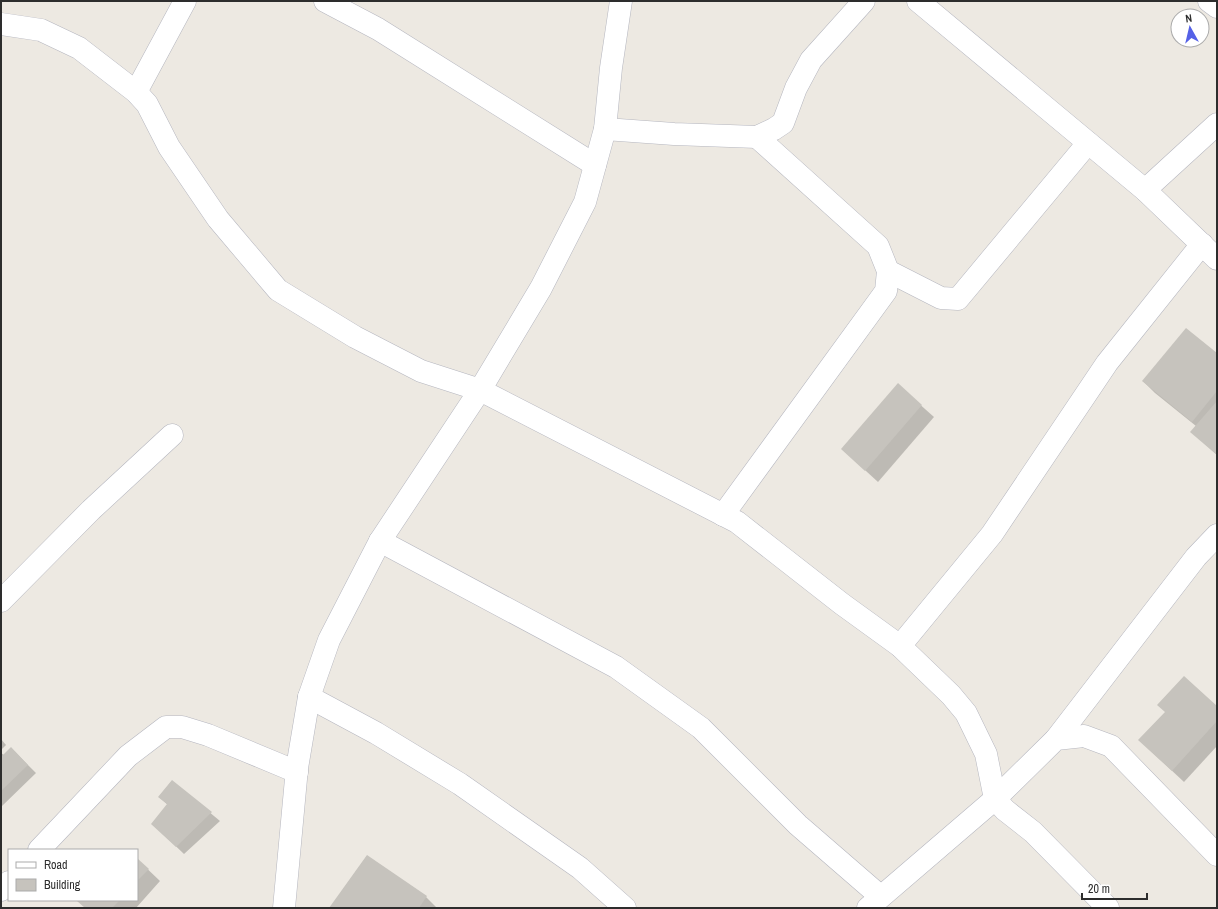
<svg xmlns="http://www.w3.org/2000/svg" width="1218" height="909" font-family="'Archivo Narrow',sans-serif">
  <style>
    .shadow { fill: #0003 }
    .building { fill: #c6c3bd }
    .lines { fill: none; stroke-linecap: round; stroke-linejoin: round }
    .minor-casing { stroke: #b5b6bf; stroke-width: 23 }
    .minor { stroke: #fff; stroke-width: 22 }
  </style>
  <rect width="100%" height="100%" fill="#ede9e2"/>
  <!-- shadow -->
  <g class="shadow">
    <path d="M1217,354V455L1192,432L1196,426L1155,393L1143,381Z"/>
    <path d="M898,385L934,417L878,482L842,449Z"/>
    <path d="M1217,708V746L1184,782L1152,752Z"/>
    <path d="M1,739L6,745L1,750Z"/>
    <path d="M11,748L36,773L1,807V753L4,755Z"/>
    <path d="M172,781L220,821L184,854L161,832L168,805L159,797Z"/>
    <path d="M367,856L426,897L437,908H330Z"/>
    <path d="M137,859L160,881L136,908H86L79,900H137Z"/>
  </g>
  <!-- building -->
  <g class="building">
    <path d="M1186,328L1217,353V391L1192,422L1142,381Z"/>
    <path d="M898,383L922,405L865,471L841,449Z"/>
    <path d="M1217,401V455L1190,432Z"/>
    <path d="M1184,676L1217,706V721L1172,771L1138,740L1165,712L1157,705Z"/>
    <path d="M11,747L28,765L1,791V757Z"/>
    <path d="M172,780L212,812L176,847L151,824L167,804L158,797Z"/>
    <path d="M367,855L427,896L419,908H329Z"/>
    <path d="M137,858L149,869L137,881Z"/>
    <path d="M78,900H120L112,908H85L77,901Z"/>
  </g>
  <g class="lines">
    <defs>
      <g id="minor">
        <path d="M325,1L378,29L595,165"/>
        <path d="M918,1L1145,190L1217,259"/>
        <path d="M1209,1L1217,7"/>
        <path d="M1,24L41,30L79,48L136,92L147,104L169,147L218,219L278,290L355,337L421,371L480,390L737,522L842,604L900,646L951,695L966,713L986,754L995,799L1005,810L1033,832L1108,908"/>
        <path d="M136,92L185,1"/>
        <path d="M605,129L674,134L757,137L774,129L783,123L796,88L811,60L864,1"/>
        <path d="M1145,190L1217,124"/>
        <path d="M888,271L941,298L958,299L1088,143"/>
        <path d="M723,515L886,291L888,271L878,246L757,137"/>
        <path d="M380,541L616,667L701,728L798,825L880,896"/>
        <path d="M1,601L91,510L172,435"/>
        <path d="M900,646L992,534L1107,363L1202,244"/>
        <path d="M309,697L376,733L460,784L580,868L625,908"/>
        <path d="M1056,739L1196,557L1217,535"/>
        <path d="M39,850L128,756L166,727H182L208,735L297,772"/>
        <path d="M1,890L9,882"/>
        <path d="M284,908L297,768L309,697L329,640L380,541L480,390L541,288L585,202L605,129L611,68L621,1"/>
        <path d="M868,908L995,799L1056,739L1084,736L1111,746L1217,855"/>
      </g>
    </defs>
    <!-- minor casing -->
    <use href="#minor" class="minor-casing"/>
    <!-- minor -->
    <use href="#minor" class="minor"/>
  </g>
  <!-- border -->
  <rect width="1218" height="909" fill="none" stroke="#2d2d2d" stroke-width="4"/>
  <!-- legend -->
  <rect x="8" y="849" width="130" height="52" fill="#ffffff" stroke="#ababab"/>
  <rect x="16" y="862" width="20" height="6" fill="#ffffff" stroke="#ababab"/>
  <text x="44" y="869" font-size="12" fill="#2d2d2d">Road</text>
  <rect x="16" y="879" width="20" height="12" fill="#c6c3bd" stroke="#ababab"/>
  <text x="44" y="889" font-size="12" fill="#2d2d2d">Building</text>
  <!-- north arrow -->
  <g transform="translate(1190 28) rotate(352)"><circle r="19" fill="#ffffff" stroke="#ababab"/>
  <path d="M0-3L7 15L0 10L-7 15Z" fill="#5561e7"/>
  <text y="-6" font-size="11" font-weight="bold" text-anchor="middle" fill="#2d2d2d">N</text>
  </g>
  <!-- scale -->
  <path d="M1082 893v6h65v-6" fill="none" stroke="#2d2d2d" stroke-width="2"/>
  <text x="1088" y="893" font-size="12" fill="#2d2d2d" stroke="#ffffff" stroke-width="3" paint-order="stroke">20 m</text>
</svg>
